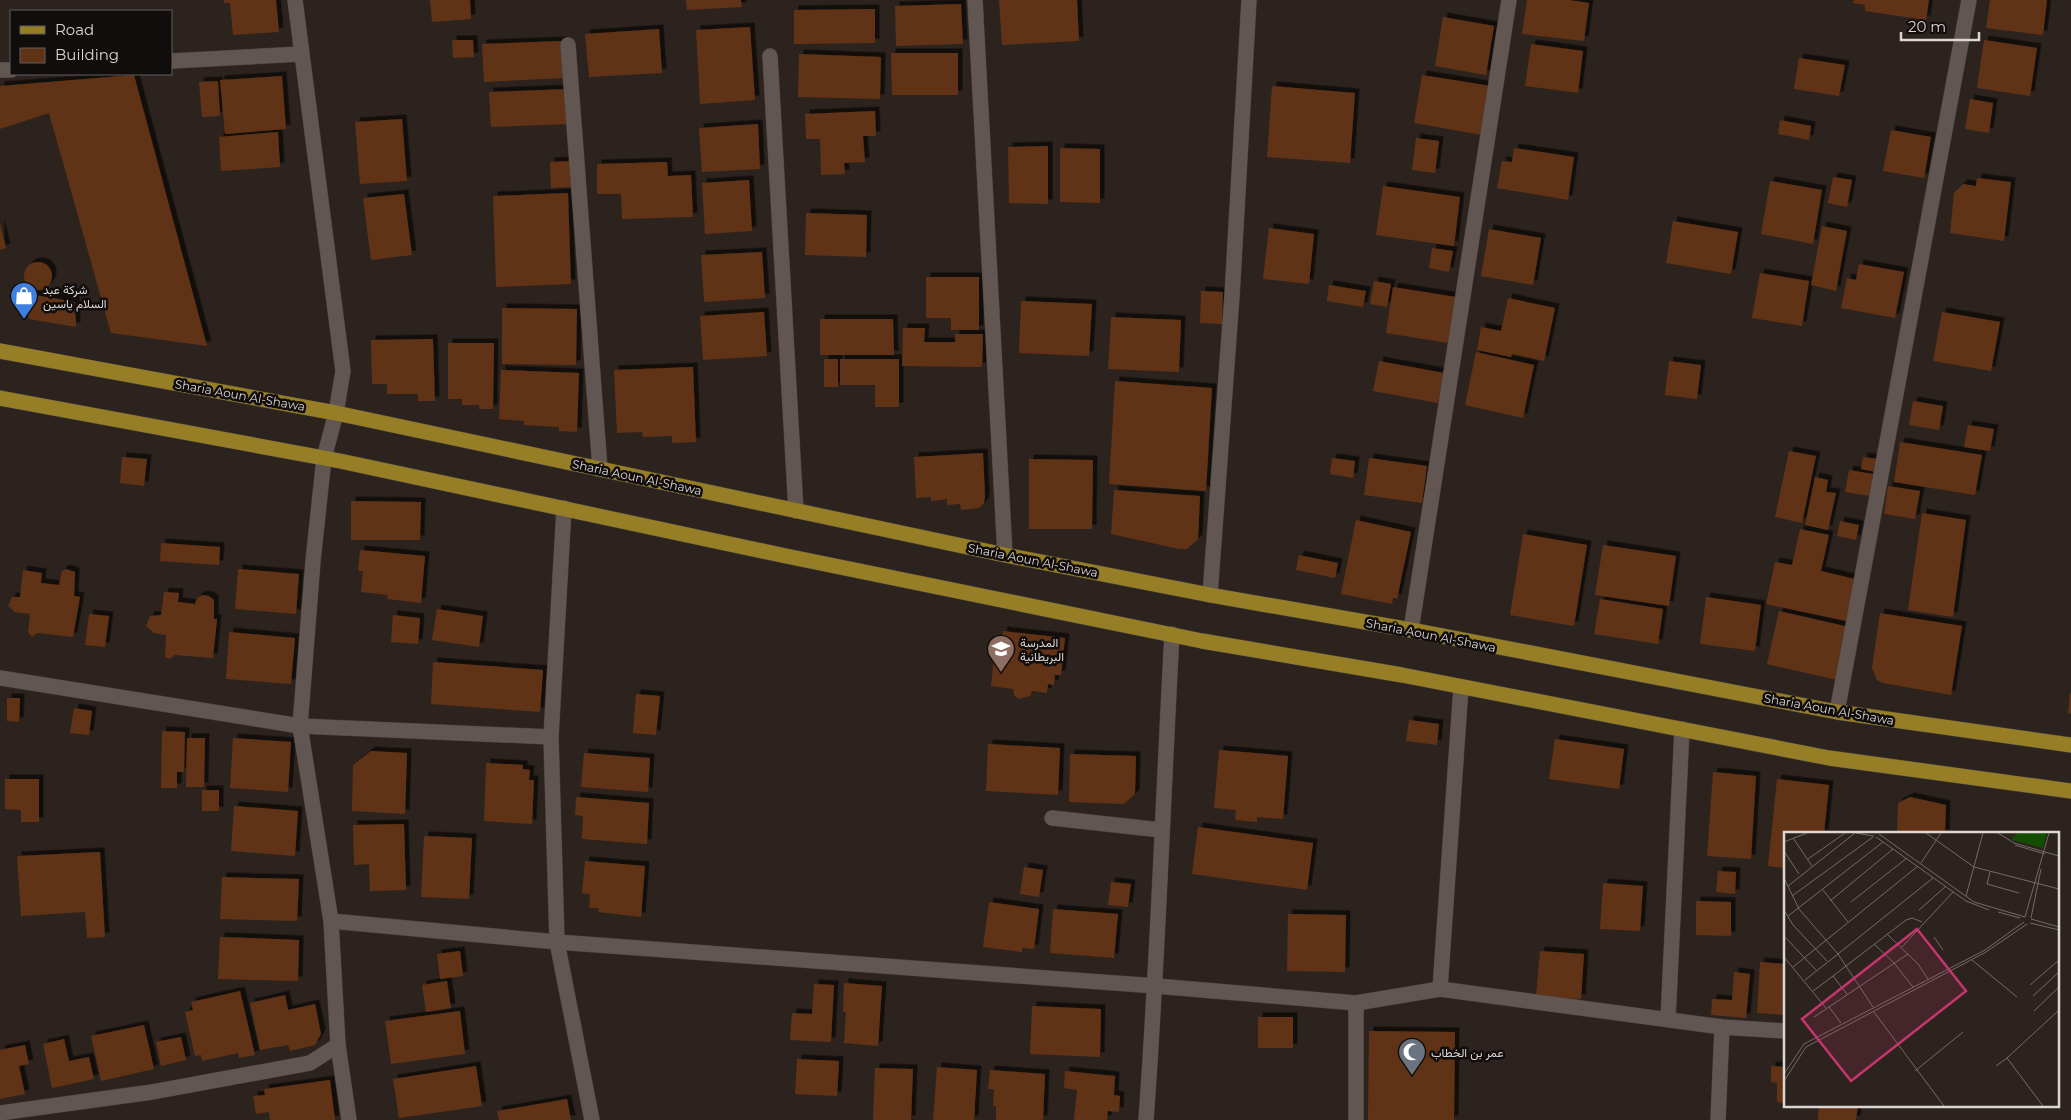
<svg xmlns="http://www.w3.org/2000/svg" width="2071" height="1120" font-family="Montserrat,Vazirmatn,sans-serif">
  <style>
    .building { fill: #603315; filter: url(#shadow) }
    .lines { fill: none; stroke-linecap: round; stroke-linejoin: round }
    .minor-casing { stroke: #48413e; stroke-width: 16 }
    .major-casing { stroke: #48413e; stroke-width: 16 }
    .minor { stroke: #615652; stroke-width: 15 }
    .major { stroke: #957e26; stroke-width: 15 }
    .labels { text-anchor: middle; dominant-baseline: central; stroke-width: 5; stroke-linejoin: round; paint-order: stroke }
    .poi-label { font-size: 12px; fill: #ddd7d4; stroke: #110d0c; text-anchor: start }
    .street-label { font-size: 12px; fill: #ddd7d4; stroke: #110d0c }
    .inset-road { fill: none; stroke: #736b67; stroke-width: 1 }
    .view { fill: #c6356d; fill-opacity: 0.15; stroke: #c6356d; stroke-width: 2.5 }
    .inset-edge { fill: none; stroke: #ddd7d4; stroke-width: 2.5 }
  </style>
  <defs>
    <filter id="shadow"><feDropShadow dx="4.5" dy="-4.5" stdDeviation="0" flood-color="#0009"/></filter>
  </defs>
  <rect width="100%" height="100%" fill="#2c231f"/>
  <!-- building -->
  <g class="building">
    <path d="M224,0H276L279,32L233,35L230,3H224Z"/>
    <path d="M430,0H470L471,19L432,22Z"/>
    <path d="M686,0H741L742,7L687,10Z"/>
    <path d="M999,0H1077L1079,41L1002,45Z"/>
    <path d="M1527,0H1569L1589,3L1584,41L1522,34Z"/>
    <path d="M1854,0H1929L1926,20L1865,11V5L1853,3Z"/>
    <path d="M1990,0H2047L2043,35L1986,28Z"/>
    <path d="M961,4L963,44L896,46L895,6Z"/>
    <path d="M875,9V43L794,44V10Z"/>
    <path d="M1443,17L1494,26L1486,75L1435,66Z"/>
    <path d="M750,27L755,100L700,104L696,30Z"/>
    <path d="M659,29L662,73L589,77L585,34Z"/>
    <path d="M452,40H473L474,57L453,58Z"/>
    <path d="M1984,40L2037,48L2030,96L1977,88Z"/>
    <path d="M562,41L564,78L484,82L482,44Z"/>
    <path d="M1531,44L1583,51L1578,93L1525,86Z"/>
    <path d="M891,53H958V95H892Z"/>
    <path d="M799,54L881,57L880,99L798,97Z"/>
    <path d="M1799,58L1845,65L1839,96L1794,89Z"/>
    <path d="M134,75L207,346L111,333L49,113L0,129V86Z"/>
    <path d="M1422,75L1491,86L1482,135L1414,123Z"/>
    <path d="M282,76L286,129L225,134L220,80Z"/>
    <path d="M218,81L220,116L202,117L199,82Z"/>
    <path d="M1272,86L1355,93L1350,163L1267,157Z"/>
    <path d="M570,89L571,124L491,127L489,92Z"/>
    <path d="M1970,99L1993,103L1989,133L1965,129Z"/>
    <path d="M875,111L876,136H863L865,162L844,163L845,174L821,175L820,139H806L805,114Z"/>
    <path d="M402,119L407,181L360,184L355,122Z"/>
    <path d="M1780,120L1811,126L1809,140L1778,134Z"/>
    <path d="M758,124L760,169L702,172L699,128Z"/>
    <path d="M1891,130L1931,137L1924,178L1883,171Z"/>
    <path d="M278,132L280,167L221,171L219,137Z"/>
    <path d="M1416,138L1439,141L1435,173L1412,170Z"/>
    <path d="M1048,146V204L1009,203L1008,147Z"/>
    <path d="M1060,148L1100,149V203L1060,202Z"/>
    <path d="M1514,148L1574,157L1568,200L1497,188L1502,161L1512,162Z"/>
    <path d="M572,161L573,187L551,188L550,162Z"/>
    <path d="M667,162L668,176L691,175L693,217L622,219L621,194H597V164Z"/>
    <path d="M1833,177L1852,180L1847,207L1828,203Z"/>
    <path d="M1977,178L2011,182L2004,241L1950,233L1954,193L1963,184L1976,186Z"/>
    <path d="M749,180L752,231L705,234L702,183Z"/>
    <path d="M1770,181L1822,190L1813,244L1761,234Z"/>
    <path d="M1383,186L1460,197L1454,246L1376,235Z"/>
    <path d="M568,193L571,284L496,287L493,196Z"/>
    <path d="M404,194L412,255L371,260L363,198Z"/>
    <path d="M806,213L867,215L866,257L805,255Z"/>
    <path d="M1673,221L1738,232L1731,274L1666,263Z"/>
    <path d="M0,224L6,248L0,250Z"/>
    <path d="M1822,226L1847,231L1836,291L1811,285Z"/>
    <path d="M1269,228L1314,234L1309,284L1263,279Z"/>
    <path d="M1489,229L1541,238L1533,285L1481,276Z"/>
    <path d="M1432,248L1453,251L1449,272L1429,268Z"/>
    <path d="M762,252L765,298L704,302L701,255Z"/>
    <circle cx="38" cy="276" r="14"/>
    <path d="M1859,264L1904,272L1895,318L1841,308L1847,278L1856,280Z"/>
    <path d="M1760,273L1809,281L1802,326L1752,318Z"/>
    <path d="M926,277H979V330H951V318H926Z"/>
    <path d="M1374,281L1391,284L1387,307L1370,304Z"/>
    <path d="M1329,285L1366,291L1363,307L1327,301Z"/>
    <path d="M1393,287L1456,297L1448,343L1386,333Z"/>
    <path d="M1201,291L1223,292L1222,324L1200,323Z"/>
    <path d="M24,293L75,302L76,327L29,319Z"/>
    <path d="M1508,298L1555,308L1544,361L1512,354L1511,357L1477,350L1481,327L1501,331Z"/>
    <path d="M1021,301L1092,304L1089,356L1019,353Z"/>
    <path d="M502,308L577,309L576,365L502,364Z"/>
    <path d="M764,312L767,356L703,360L700,316Z"/>
    <path d="M1942,312L2000,322L1991,371L1933,361Z"/>
    <path d="M1111,317L1181,320L1179,372L1108,369Z"/>
    <path d="M820,319H893L894,355H820Z"/>
    <path d="M903,328H925L924,342H955V334H983L982,367L902,366Z"/>
    <path d="M433,339L435,401H418V394H387V384H372L371,340Z"/>
    <path d="M448,343H494L493,409H479V405H462V399H448Z"/>
    <path d="M1476,352L1534,365L1523,418L1465,405Z"/>
    <rect x="824" y="359" width="14" height="28"/>
    <path d="M840,359H899V407H875V385H840Z"/>
    <path d="M1379,361L1444,373L1438,403L1373,391Z"/>
    <path d="M1669,361L1701,365L1697,399L1665,395Z"/>
    <path d="M693,367L696,442L672,443V436L643,437L642,432L617,433L614,370Z"/>
    <path d="M501,370L579,373L577,432L559,431V427L524,425V421L499,419Z"/>
    <path d="M1115,381L1212,388L1206,491L1109,484Z"/>
    <path d="M1913,401L1943,406L1939,430L1909,425Z"/>
    <path d="M1968,425L1994,429L1990,451L1964,447Z"/>
    <path d="M1900,442L1982,455L1975,495L1894,482Z"/>
    <path d="M1789,451L1816,456L1802,523L1775,517Z"/>
    <path d="M983,453L985,496L984,503L979,508L961,510L960,504L947,505V499L931,501V497L916,498L914,457Z"/>
    <path d="M122,457L147,459L144,486L120,483Z"/>
    <path d="M1863,457L1878,459L1876,472L1861,469Z"/>
    <path d="M1332,458L1355,461L1353,478L1330,474Z"/>
    <path d="M1369,458L1427,466L1422,503L1364,495Z"/>
    <path d="M1029,459L1093,460L1092,529H1029Z"/>
    <path d="M1849,470L1873,474L1870,496L1845,492Z"/>
    <path d="M1815,477L1828,480L1826,492L1836,493L1828,530L1805,525Z"/>
    <path d="M1888,486L1920,491L1915,519L1884,514Z"/>
    <path d="M1114,490L1200,496L1198,539L1187,549H1179L1111,534Z"/>
    <path d="M351,501L421,502L420,540H351Z"/>
    <path d="M1922,513L1966,520L1953,617L1908,610Z"/>
    <path d="M1356,520L1411,532L1397,599L1393,598L1392,604L1341,594Z"/>
    <path d="M1840,521L1859,525L1856,540L1837,536Z"/>
    <path d="M1800,529L1829,535L1821,571L1855,579L1846,621L1766,604L1775,562L1792,565Z"/>
    <path d="M1523,534L1587,545L1574,626L1510,615Z"/>
    <path d="M161,543L220,547L219,565L160,561Z"/>
    <path d="M1603,545L1676,556L1669,606L1595,595Z"/>
    <path d="M360,550L425,556L421,603L387,599L388,595L361,592L363,571H358Z"/>
    <path d="M1299,555L1338,563L1335,578L1296,570Z"/>
    <path d="M66,569L75,572L74,596L80,597L73,637L37,633L32,637L28,632L30,614L15,612L8,606L12,597H20L23,570L42,573L41,583L59,585L62,571Z"/>
    <path d="M238,569L299,574L296,614L235,609Z"/>
    <path d="M164,592L179,593L178,602L195,604L197,598L203,595L209,596L214,600V619H217L213,658L175,655L169,659L165,657L166,635L154,633L146,626L150,616L161,615Z"/>
    <path d="M1706,597L1761,605L1755,651L1700,644Z"/>
    <path d="M1600,599L1663,609L1658,644L1594,634Z"/>
    <path d="M437,609L483,616L479,647L432,640Z"/>
    <path d="M1779,611L1849,627L1837,680L1767,664Z"/>
    <path d="M1880,613L1962,626L1951,695L1883,683L1877,680L1872,668Z"/>
    <path d="M89,614L109,616L105,647L85,645Z"/>
    <path d="M393,615L420,618L418,644L391,642Z"/>
    <path d="M1003,631L1065,638L1061,675H1055L1054,685L1048,684L1047,693L1032,691L1030,696L1019,699L1014,695L1013,689L991,686L995,647H1001Z"/>
    <path d="M229,632L295,638L291,684L226,679Z"/>
    <path d="M433,662L543,670L540,712L431,704Z"/>
    <path d="M2070,693H2071V714L2068,713Z"/>
    <path d="M636,694L660,696L656,735L633,733Z"/>
    <path d="M7,698H20L19,722L7,721Z"/>
    <path d="M74,708L92,711L89,735L70,733Z"/>
    <path d="M1409,720L1439,724L1437,745L1406,741Z"/>
    <path d="M162,731L185,732L184,772H177V788H161Z"/>
    <path d="M187,738H205L204,787H186Z"/>
    <path d="M233,738L291,742L288,792L230,788Z"/>
    <path d="M1555,739L1624,749L1619,789L1549,779Z"/>
    <path d="M988,744L1060,748L1058,795L986,791Z"/>
    <path d="M1219,750L1288,756L1283,819L1257,817V822L1235,820L1236,810L1214,808Z"/>
    <path d="M371,751L407,753L405,814L352,811L353,765Z"/>
    <path d="M584,753L650,758L648,792L581,787Z"/>
    <path d="M1070,754L1136,756L1135,794L1124,804L1069,802Z"/>
    <path d="M486,763L523,765V769L530,770L529,780H534L532,824L484,821Z"/>
    <path d="M1713,772L1756,776L1751,859L1707,856Z"/>
    <path d="M5,779H39V822H21V810L5,809Z"/>
    <path d="M1777,779L1829,785L1824,834H1785V868L1768,866Z"/>
    <rect x="202" y="790" width="17" height="21"/>
    <path d="M576,797L649,803L647,844L582,839L583,816L575,815Z"/>
    <path d="M1910,797L1946,805L1945,834H1897L1898,803Z"/>
    <path d="M234,806L298,811L295,856L231,851Z"/>
    <path d="M404,824L406,890L370,891L369,864L354,865L353,825Z"/>
    <path d="M1198,827L1313,843L1307,890L1192,874Z"/>
    <path d="M424,836L472,838L469,899L421,897Z"/>
    <path d="M100,852L105,937L87,938L85,912L21,916L17,856Z"/>
    <path d="M585,861L645,866L641,917L598,912L599,908H589L590,894L582,893Z"/>
    <path d="M1024,867L1043,870L1039,897L1020,894Z"/>
    <path d="M1718,871L1736,872L1735,894L1716,892Z"/>
    <path d="M222,877L299,879L297,921L220,919Z"/>
    <path d="M1111,882L1131,884L1128,907L1108,905Z"/>
    <path d="M1603,883L1643,886L1640,931L1600,929Z"/>
    <path d="M1696,901L1731,902V936L1696,935Z"/>
    <path d="M989,902L1039,909L1034,949L1022,948V952L983,947Z"/>
    <path d="M1053,909L1118,914L1114,958L1050,953Z"/>
    <path d="M1288,914L1346,915L1345,972L1287,971Z"/>
    <path d="M220,937L299,940L298,981L218,979Z"/>
    <path d="M460,951L463,976L440,979L437,954Z"/>
    <path d="M1540,951L1584,954L1581,999L1536,996Z"/>
    <path d="M1760,962L1785,964V1015L1757,1013Z"/>
    <path d="M1734,972L1750,974L1746,1018L1711,1015L1712,999L1732,1000Z"/>
    <path d="M447,981L451,1008L426,1012L422,985Z"/>
    <path d="M844,983L882,986L878,1046L844,1043L846,1012H843Z"/>
    <path d="M814,984L834,985L831,1042L790,1040L792,1013L812,1014Z"/>
    <path d="M240,991L255,1055L239,1058L238,1053L202,1061L201,1055L195,1056L185,1012L193,1010L191,1002Z"/>
    <path d="M285,995L288,1010L315,1004L321,1034L315,1045L290,1051L288,1045L260,1050L250,1003Z"/>
    <path d="M1032,1006L1101,1009L1100,1057L1030,1054Z"/>
    <path d="M460,1011L465,1054L391,1064L385,1021Z"/>
    <rect x="1258" y="1017" width="35" height="31"/>
    <path d="M144,1025L154,1069L101,1081L91,1036Z"/>
    <path d="M1369,1031L1455,1032L1454,1120H1368Z"/>
    <path d="M181,1037L186,1060L161,1066L156,1042Z"/>
    <path d="M64,1039L69,1061L89,1057L94,1079L52,1088L43,1044Z"/>
    <path d="M25,1045L29,1064L19,1066L25,1094L0,1099V1050Z"/>
    <path d="M797,1059L839,1061L837,1096L795,1094Z"/>
    <path d="M476,1066L482,1106L399,1118L393,1079Z"/>
    <path d="M1771,1066L1785,1067V1103L1777,1102V1083L1771,1082Z"/>
    <path d="M937,1067L977,1070L974,1120H933Z"/>
    <path d="M875,1068L913,1069L911,1120H873Z"/>
    <path d="M990,1070L1045,1074L1043,1120H996V1106H993L994,1089H988Z"/>
    <path d="M1065,1071L1115,1076L1114,1095L1120,1096L1119,1112L1108,1111L1107,1120H1074L1077,1090L1064,1088Z"/>
    <path d="M330,1080L335,1120H270L269,1112L256,1114L253,1096L265,1095L264,1089Z"/>
    <path d="M567,1099L571,1120H499L497,1111Z"/>
    <rect x="1797" y="1106" width="16" height="2"/>
    <path d="M1819,1106H1858L1856,1120H1818Z"/>
  </g>
  <g class="lines">
    <defs>
      <g id="minor">
        <path d="M295,0L343,371L336,413L324,458L313,561L300,726L331,921L338,1045L349,1120"/>
        <path d="M975,0L1005,555"/>
        <path d="M568,45L600,469"/>
        <path d="M770,56L796,511"/>
        <path d="M171,61L301,54"/>
        <path d="M0,70H11"/>
        <path d="M564,508L551,737L557,942L592,1120"/>
        <path d="M1210,595L1232,296L1249,0"/>
        <path d="M1411,630L1509,0"/>
        <path d="M0,678L300,726L551,737"/>
        <path d="M1837,712L1969,0"/>
        <path d="M1052,818L1161,830"/>
        <path d="M331,921L557,942L1156,986L1356,1003L1440,989L1722,1027L1785,1031"/>
        <path d="M1440,989L1461,687"/>
        <path d="M1668,1019L1682,729"/>
        <path d="M0,1113L152,1092L310,1063L338,1045"/>
        <path d="M1146,1120C1158,958 1163,796 1172,634"/>
        <path d="M1356,1120V1003"/>
        <path d="M1718,1120L1722,1027"/>
      </g>
      <g id="major">
        <path d="M0,351L336,413L1005,555L1210,595L1411,630L1837,712L2071,745"/>
        <path d="M0,398L340,461L786,556L1202,641L1402,675L1829,758L2071,791"/>
      </g>
    </defs>
    <!-- minor casing -->
    <use href="#minor" class="minor-casing"/>
    <!-- major casing -->
    <use href="#major" class="major-casing"/>
    <!-- minor -->
    <use href="#minor" class="minor"/>
    <!-- major -->
    <use href="#major" class="major"/>
  </g>
  <!-- icons -->
  <defs>
    <symbol id="shop-pin" viewBox="-11 -11 22 30"><path d="M0 17L-7.5 6A9.5 9.5 0 1 1 7.5 6Z" fill="#3f7fe0" stroke="#110d0c"/><path d="M-5-2.5h2.3a2.7 3.5 0 0 1 5.4 0H5L5.5 6h-11ZM-1.5-2.5h3a1.5 2.3 0 0 0-3 0Z" fill="#fff"/></symbol>
    <symbol id="school-pin" viewBox="-11 -11 22 30"><path d="M0 17L-7.5 6A9.5 9.5 0 1 1 7.5 6Z" fill="#8d6e63" stroke="#110d0c"/><path d="M0-5L7-2L0 1L-7-2ZM-4 1L0 2.5L4 1V4Q0 6-4 4Z" fill="#fff"/></symbol>
    <symbol id="mosque-pin" viewBox="-11 -11 22 30"><path d="M0 17L-7.5 6A9.5 9.5 0 1 1 7.5 6Z" fill="#6b7280" stroke="#110d0c"/><path d="M3.5-4.9A6 6 0 1 0 3.5 4.9A5 5 0 1 1 3.5-4.9Z" fill="#fff"/></symbol>
  </defs>
  <g fill-rule="evenodd">
    <use href="#shop-pin" x="8" y="280" width="32" height="43"/>
    <use href="#school-pin" x="985" y="633" width="32" height="43"/>
    <use href="#mosque-pin" x="1396" y="1036" width="32" height="43"/>
  </g>
  <g class="labels">
    <!-- poi labels -->
    <g class="poi-label">
      <text x="43" y="289">شركة عبد<tspan x="43" dy="14">السلام ياسين</tspan></text>
      <text x="1020" y="642">المدرسة<tspan x="1020" dy="14">البريطانية</tspan></text>
      <text x="1431" y="1052">عمر بن الخطاب</text>
    </g>
    <!-- street labels -->
    <g class="street-label">
      <text transform="translate(240 395) rotate(10)">Sharia Aoun Al-Shawa</text>
      <text transform="translate(637 477) rotate(12)">Sharia Aoun Al-Shawa</text>
      <text transform="translate(1033 560) rotate(11)">Sharia Aoun Al-Shawa</text>
      <text transform="translate(1431 635) rotate(11)">Sharia Aoun Al-Shawa</text>
      <text transform="translate(1829 709) rotate(10)">Sharia Aoun Al-Shawa</text>
    </g>
  </g>
  <!-- overview -->
  <g transform="translate(1784 832)">
    <rect width="275" height="275" fill="#2c231f"/>
    <path d="M233,1H263L259,16L227,8Z" fill="#134d00"/>
    <path class="inset-road" d="M72,1L90,4M142,1L190,35L275,57M214,1L230,11L275,24M95,2L190,70L241,85L265,1M92,5L182,69L205,78M9,6L28,34M0,10L23,1M231,13L261,22M0,19L15,42M24,27L61,1M137,31L157,1M206,40L203,52L235,61M0,46L15,77L54,122L21,148M4,54L71,1M39,58L64,90M8,64L89,5M182,64L199,1M46,69L109,17M67,70L123,26M0,78L9,93L43,129M135,78L161,55M214,80L236,86M4,84L99,10M247,86L257,37M247,87L275,95M246,91L275,98M103,102L134,132L144,147M0,104L32,138M150,105L159,118M90,112L110,131L129,155M118,115L169,60M0,125L42,176M188,128L233,165M9,135L134,34M246,153L275,128M29,159L49,144M63,162L49,144L122,88L128,86L138,90M249,164L275,140M45,175L57,191M89,175L54,122L149,46M250,179L275,155M90,180L160,274M30,185L124,122M223,226L275,178M212,234L223,226L259,274M131,239L179,200M0,242L20,212L201,118L240,90M0,249L22,215L202,120L243,92"/>
    <path class="view" d="M133,97L182,159L67,249L18,187Z"/>
    <rect width="275" height="275" class="inset-edge"/>
  </g>
  <!-- legend -->
  <rect x="10" y="10" width="162" height="65" fill="#110d0c" stroke="#635e5c"/>
  <rect x="20" y="26" width="25" height="8" fill="#957e26" stroke="#635e5c"/>
  <text x="55" y="35" font-size="15" fill="#ddd7d4">Road</text>
  <rect x="20" y="48" width="25" height="15" fill="#603315" stroke="#635e5c"/>
  <text x="55" y="60" font-size="15" fill="#ddd7d4">Building</text>
  <!-- scale -->
  <path d="M1901 32v8h78v-8" fill="none" stroke="#ddd7d4" stroke-width="2.5"/>
  <text x="1908" y="32" font-size="15" fill="#ddd7d4" stroke="#110d0c" stroke-width="4" paint-order="stroke">20 m</text>
</svg>
